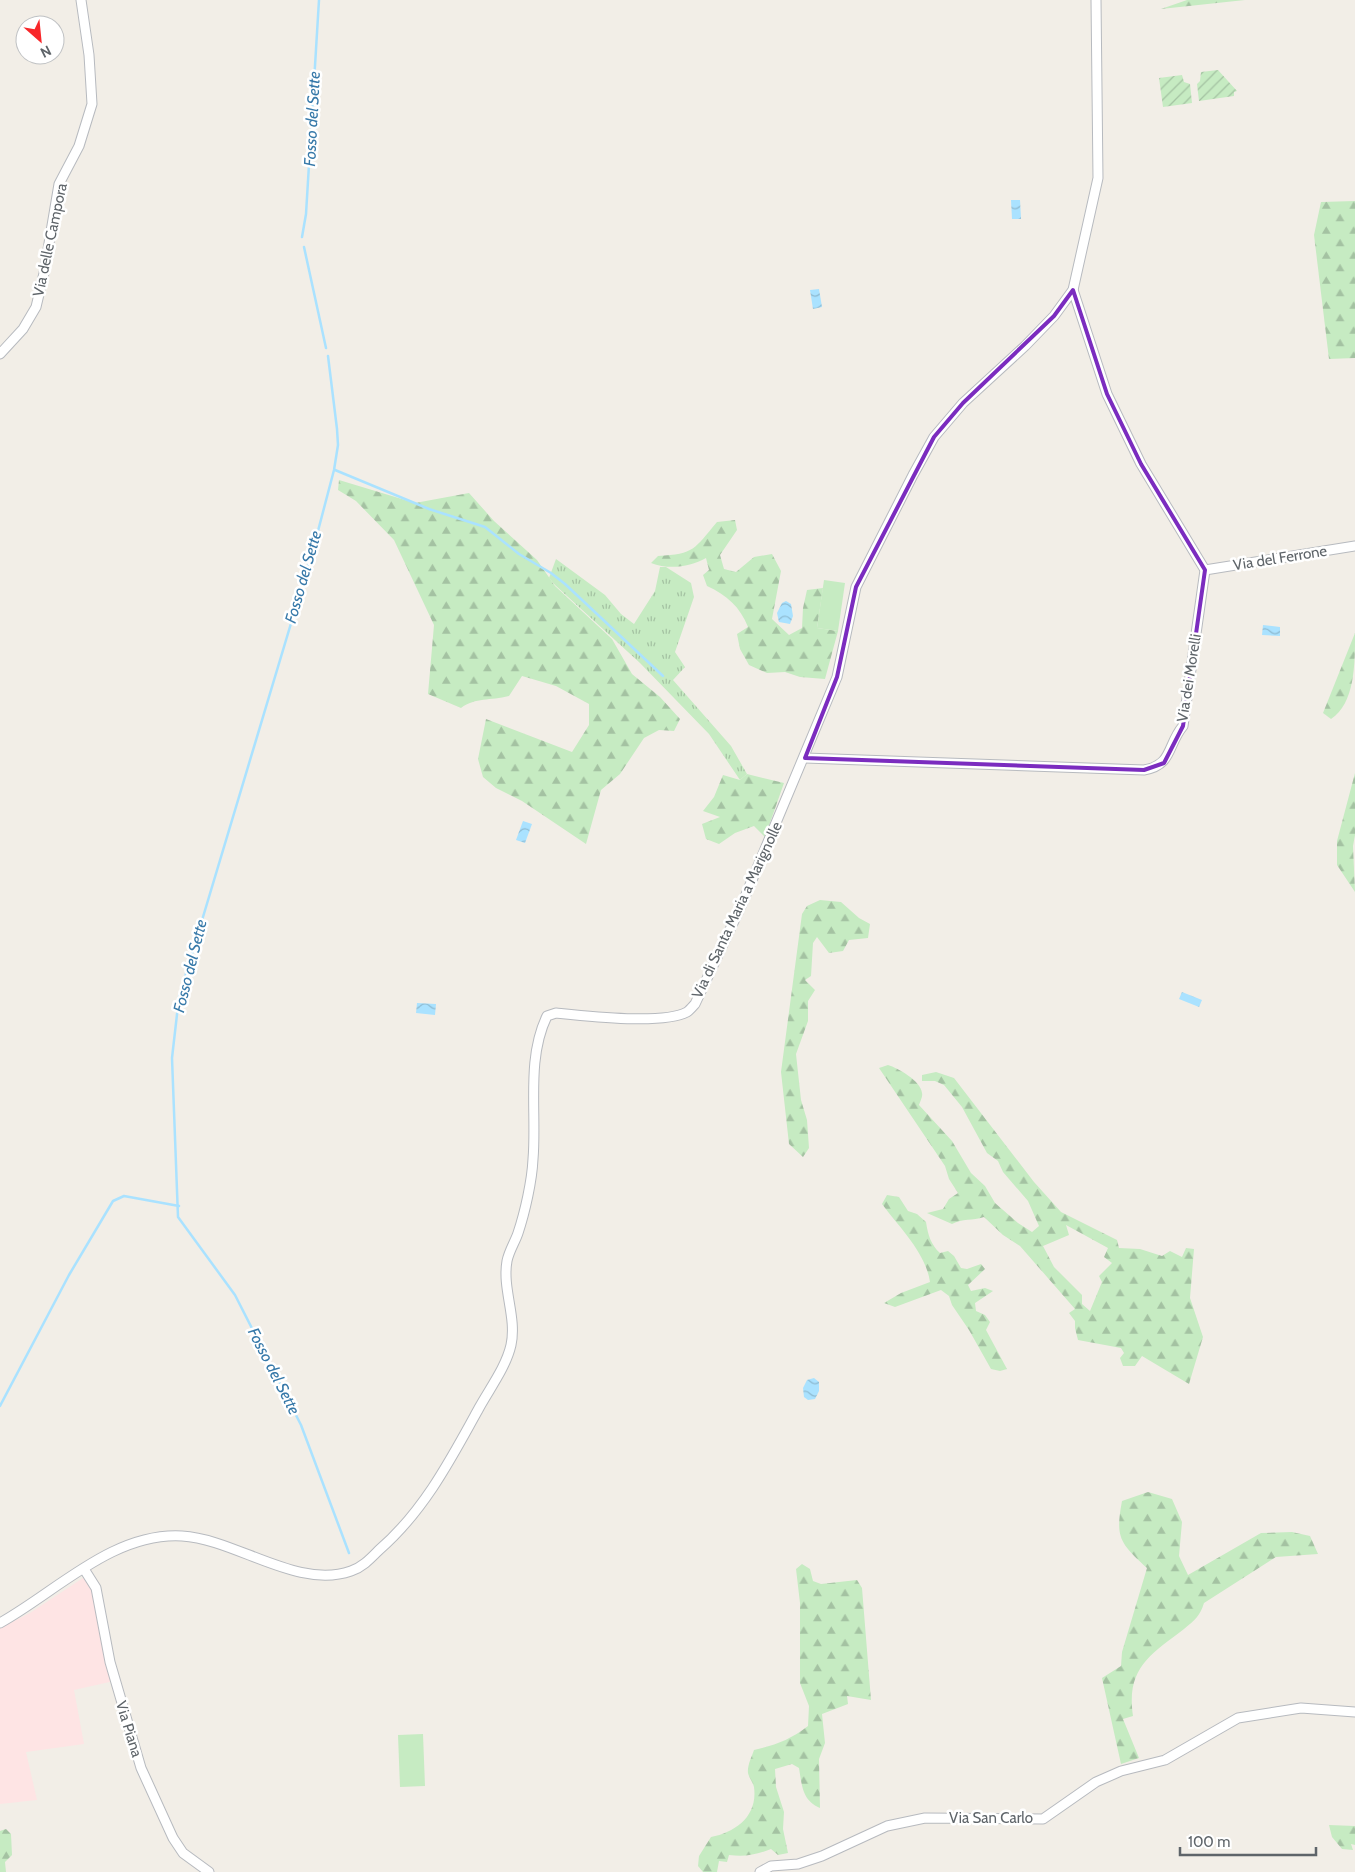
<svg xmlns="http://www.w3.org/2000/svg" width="1355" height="1872" font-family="Cabin,sans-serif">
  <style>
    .medical { fill: #fee4e4 }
    .grass { fill: url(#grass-tufts) }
    .forest { fill: url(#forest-firs); fill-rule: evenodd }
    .garden { fill: url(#garden-furrows) }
    .pitch { fill: #c6ebc2 }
    .water { fill: url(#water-waves) }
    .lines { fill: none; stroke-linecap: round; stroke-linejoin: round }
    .stream { stroke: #aae2ff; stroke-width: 2.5 }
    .minor-casing { stroke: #b7babf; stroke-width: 11 }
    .minor { stroke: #fff; stroke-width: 9 }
    .marked { fill: none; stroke: #7b2cbf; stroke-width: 4; stroke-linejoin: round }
    .labels { text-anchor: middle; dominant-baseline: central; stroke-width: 5; stroke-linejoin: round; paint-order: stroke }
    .street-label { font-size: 15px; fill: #5e6469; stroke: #fff }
    .water-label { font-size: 16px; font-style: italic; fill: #3779a9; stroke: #fff }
  </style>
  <defs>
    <pattern id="grass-tufts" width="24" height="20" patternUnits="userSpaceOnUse" patternTransform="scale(1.25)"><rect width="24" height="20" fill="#c6ebc2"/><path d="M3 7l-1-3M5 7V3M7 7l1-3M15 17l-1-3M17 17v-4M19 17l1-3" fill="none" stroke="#a4c2a2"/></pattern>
    <pattern id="forest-firs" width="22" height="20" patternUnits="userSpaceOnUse" patternTransform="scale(1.25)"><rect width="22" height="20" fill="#c6ebc2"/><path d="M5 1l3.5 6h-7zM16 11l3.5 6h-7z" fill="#a4c2a2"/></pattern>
    <pattern id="garden-furrows" width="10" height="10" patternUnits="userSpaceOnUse" patternTransform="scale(1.25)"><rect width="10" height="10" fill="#c6ebc2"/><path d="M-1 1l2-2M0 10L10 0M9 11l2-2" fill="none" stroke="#a4c2a2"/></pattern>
    <pattern id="water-waves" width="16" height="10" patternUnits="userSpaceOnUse" patternTransform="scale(1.25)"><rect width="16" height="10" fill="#aae2ff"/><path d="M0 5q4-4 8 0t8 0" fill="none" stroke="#8ebbd2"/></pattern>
  </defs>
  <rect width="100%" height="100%" fill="#f2eee7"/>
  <!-- medical -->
  <path class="medical" d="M83,1578L91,1587L114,1681L74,1690L84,1744L26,1752L37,1800L0,1804V1628L30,1613Z"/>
  <!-- grass -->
  <path class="grass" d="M556,559L605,595L621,614L634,624L655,591L660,567H666L691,583L694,597L675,652L685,667L673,680L731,746L747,774L740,780L709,734L640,663L555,585L549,578Z"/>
  <!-- forest -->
  <g class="forest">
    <path d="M1187,0H1245L1161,9Z"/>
    <path d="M1355,201V358L1329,359L1314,235L1321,202Z"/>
    <path d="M339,480L415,503L469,493L494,521L537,560L555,586L612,639L632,674L660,697L680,719L674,731L659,730L644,738L620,774L601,790L586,844L522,801L496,788L483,777L478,759L486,719L572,752L589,725V704L556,686L522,676L509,696C490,701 476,697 461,708L428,694L434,625L394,540L356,501L338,490Z"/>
    <path d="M735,520L737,530L720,555L724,569L736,572L754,557L772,554L781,571L772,619L789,635L802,628L803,608L807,590L823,588L817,628L838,631L825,679L800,677L785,672L767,673L749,665L740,649L737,634L748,627C740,607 727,595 707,586L703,575L709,570L706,558C690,567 669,570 651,563L658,556C695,554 694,549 717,522Z"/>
    <path d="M1355,633C1355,664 1355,703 1331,719L1323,713Z"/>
    <path d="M1355,773V835L1353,846L1355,892L1337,865V841Z"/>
    <path d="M747,774L784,783L765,837L754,826L735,833L719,844L706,839L702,824L720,817L703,811L714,797L723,775L740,780Z"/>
    <path d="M820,900L841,902L859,918L870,924L868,938L849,940L843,951L829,953L817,937L813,943L811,976L805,980L815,990L808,1001V1021L796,1054L801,1100L807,1120L809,1148L803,1157L789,1144L781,1072L802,914L807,906Z"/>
    <path d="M888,1065C898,1068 921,1081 922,1093C923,1096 920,1102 919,1105L952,1141L971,1173L985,1186L995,1203L1018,1223L1032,1232L1039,1226L1028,1201L1003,1172L998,1161L987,1153L962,1107L944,1085L935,1081H922V1075L936,1072L954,1078L1034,1182L1061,1212L1117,1240L1119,1248L1140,1249L1162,1256L1170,1251L1182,1257L1186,1248L1194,1249L1190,1298L1203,1337L1189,1384L1142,1356L1135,1366H1123L1120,1358L1124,1353L1121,1348L1078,1340L1075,1328V1321L1069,1313L1075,1309L1020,1246L1003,1235L984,1217C972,1221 963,1218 952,1224L927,1213L943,1209L949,1199L958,1193L949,1179L945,1166L879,1068ZM1066,1225L1108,1248L1104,1257L1112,1263L1099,1276L1102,1282L1090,1311L1082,1304V1295L1054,1267L1043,1246L1069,1235Z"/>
    <path d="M887,1195L899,1197L908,1211L917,1214L926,1222C928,1235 931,1245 940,1253L948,1251L954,1256L961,1268L967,1269L981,1264L985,1269L968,1285L971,1291L985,1288L993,1291L975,1303L976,1311L985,1315L990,1322L986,1330L1007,1369L1000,1371L991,1369L969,1330L952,1305L949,1296L941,1290L895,1307L884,1303L901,1293L930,1282C926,1253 899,1227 882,1204Z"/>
    <path d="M1148,1492L1172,1499L1182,1522L1179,1556L1188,1575L1261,1533L1292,1532L1310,1536L1318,1554L1276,1557L1204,1603C1200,1616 1195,1620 1184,1629C1150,1655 1126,1668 1133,1716L1123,1719L1139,1758L1121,1764L1102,1678L1121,1666L1122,1652L1147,1568C1120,1543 1115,1538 1122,1501Z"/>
    <path d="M802,1564L810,1569L813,1581L821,1584L857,1580L862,1588L871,1700L847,1696L848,1704L822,1714L825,1743L819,1759L820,1808C802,1800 802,1786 799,1768L792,1764L775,1769L776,1787L784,1812L783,1829L788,1853L778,1855L771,1849C756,1855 745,1857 729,1855L727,1862L719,1861L717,1872H703L698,1866L699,1856L711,1837C736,1832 758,1816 754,1787C753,1782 749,1778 748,1773C747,1766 752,1756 754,1750C775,1745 790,1740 808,1726L809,1706L800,1683V1603L796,1569Z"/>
    <path d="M1329,1825L1355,1826V1845L1351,1844L1353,1850L1342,1849L1332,1837Z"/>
    <path d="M6,1829L11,1834L12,1855L5,1862L6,1872H0V1831Z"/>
  </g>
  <!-- garden -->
  <g class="garden">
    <path d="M1218,70L1237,91L1234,92V96L1199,101L1197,84L1200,81L1201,72Z"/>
    <path d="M1182,75L1184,82L1190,84L1192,103L1163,107L1159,78Z"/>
  </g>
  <!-- pitch -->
  <g class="pitch">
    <path d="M824,580L845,583L838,631L817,628Z"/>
    <path d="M423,1734L425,1786L400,1787L398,1735Z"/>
  </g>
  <!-- water -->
  <g class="water">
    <path d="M1011,200H1020L1021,219H1012Z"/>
    <path d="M819,289L822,307L813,309L810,290Z"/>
    <path d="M786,601L791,604L793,616L790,624L779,622L777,613L782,603Z"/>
    <path d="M1263,625L1280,627V636L1262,635Z"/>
    <path d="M523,821L532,824L525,843L516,840Z"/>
    <path d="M1182,992L1202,1000L1199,1007L1179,999Z"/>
    <path d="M417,1003L436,1004L435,1015L416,1013Z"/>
    <path d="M814,1378L819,1382V1391L815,1399L808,1400L804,1397L803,1388L807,1380Z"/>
  </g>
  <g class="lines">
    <!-- stream -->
    <g class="stream">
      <path d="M302,237L306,214L319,0"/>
      <path d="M304,247L326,348"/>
      <path d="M328,356L337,429L338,445L334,470L313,550L179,997L172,1058L178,1217L235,1295L301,1425L349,1553"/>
      <path d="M335,470L429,509L485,527L519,554L551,573L565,584L663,676"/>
      <path d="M0,1406L69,1275L113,1201L124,1196L179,1206"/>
    </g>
    <defs>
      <g id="minor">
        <path d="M0,354L23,329L36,307L44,273L59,184L79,146L92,104L89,55L81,0"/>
        <path d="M1205,570L1355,546"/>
        <path d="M805,758L1144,770C1173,765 1167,745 1183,726L1205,570L1141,464L1107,394L1073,290"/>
        <path d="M84,1569L96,1588L110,1662L141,1768L173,1838L183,1853L209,1872"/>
        <path d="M0,1623C56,1592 113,1532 182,1536C236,1539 297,1590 351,1571C363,1567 371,1558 379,1550C424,1511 451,1459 479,1408C490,1388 506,1367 511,1345C517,1317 502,1289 507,1261C509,1251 515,1242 518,1233C525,1212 532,1181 533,1159C537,1113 526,1059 547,1016L556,1013C585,1016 663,1025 687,1012C690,1010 693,1006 695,1004L742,904L837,677L856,587L913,475L934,437L963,403L1025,346L1054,316L1073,290L1098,178L1096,0"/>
        <path d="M760,1872L771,1866L798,1864L822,1856L887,1826L925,1818L1043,1819L1096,1782L1121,1771L1165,1760L1238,1718L1301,1708L1355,1712"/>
      </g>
    </defs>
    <!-- minor casing -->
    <use href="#minor" class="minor-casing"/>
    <!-- minor -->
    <use href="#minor" class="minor"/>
  </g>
  <!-- marked area -->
  <path class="marked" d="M1073,290L1107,394L1141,464L1205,570L1183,726L1164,763L1144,770L805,758L837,677L856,587L934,437L963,403L1054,316Z"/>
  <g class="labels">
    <!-- street labels -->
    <g class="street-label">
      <text transform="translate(50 240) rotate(-78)">Via delle Campora</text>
      <text transform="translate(1280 558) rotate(-9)">Via del Ferrone</text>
      <text transform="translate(1189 678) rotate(-81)">Via dei Morelli</text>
      <text transform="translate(737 910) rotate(-65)">Via di Santa Maria a Marignolle</text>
      <text transform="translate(129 1729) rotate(73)">Via Piana</text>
      <text x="991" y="1818">Via San Carlo</text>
    </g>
    <!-- water labels -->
    <g class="water-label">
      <text transform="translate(312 119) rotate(-87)">Fosso del Sette</text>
      <text transform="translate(303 577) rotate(-74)">Fosso del Sette</text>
      <text transform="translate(190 966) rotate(-76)">Fosso del Sette</text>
      <text transform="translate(274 1371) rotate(63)">Fosso del Sette</text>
    </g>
  </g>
  <!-- north arrow -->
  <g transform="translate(40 40) rotate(153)"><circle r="24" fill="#ffffff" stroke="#bfc1c3"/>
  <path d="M0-4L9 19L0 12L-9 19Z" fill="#f8272a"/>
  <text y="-8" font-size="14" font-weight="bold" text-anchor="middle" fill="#5e6469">N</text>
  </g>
  <!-- scale -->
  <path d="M1180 1847v8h136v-8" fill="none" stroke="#5e6469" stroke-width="2.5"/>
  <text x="1188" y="1847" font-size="15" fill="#5e6469" stroke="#ffffff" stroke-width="4" paint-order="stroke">100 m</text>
</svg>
